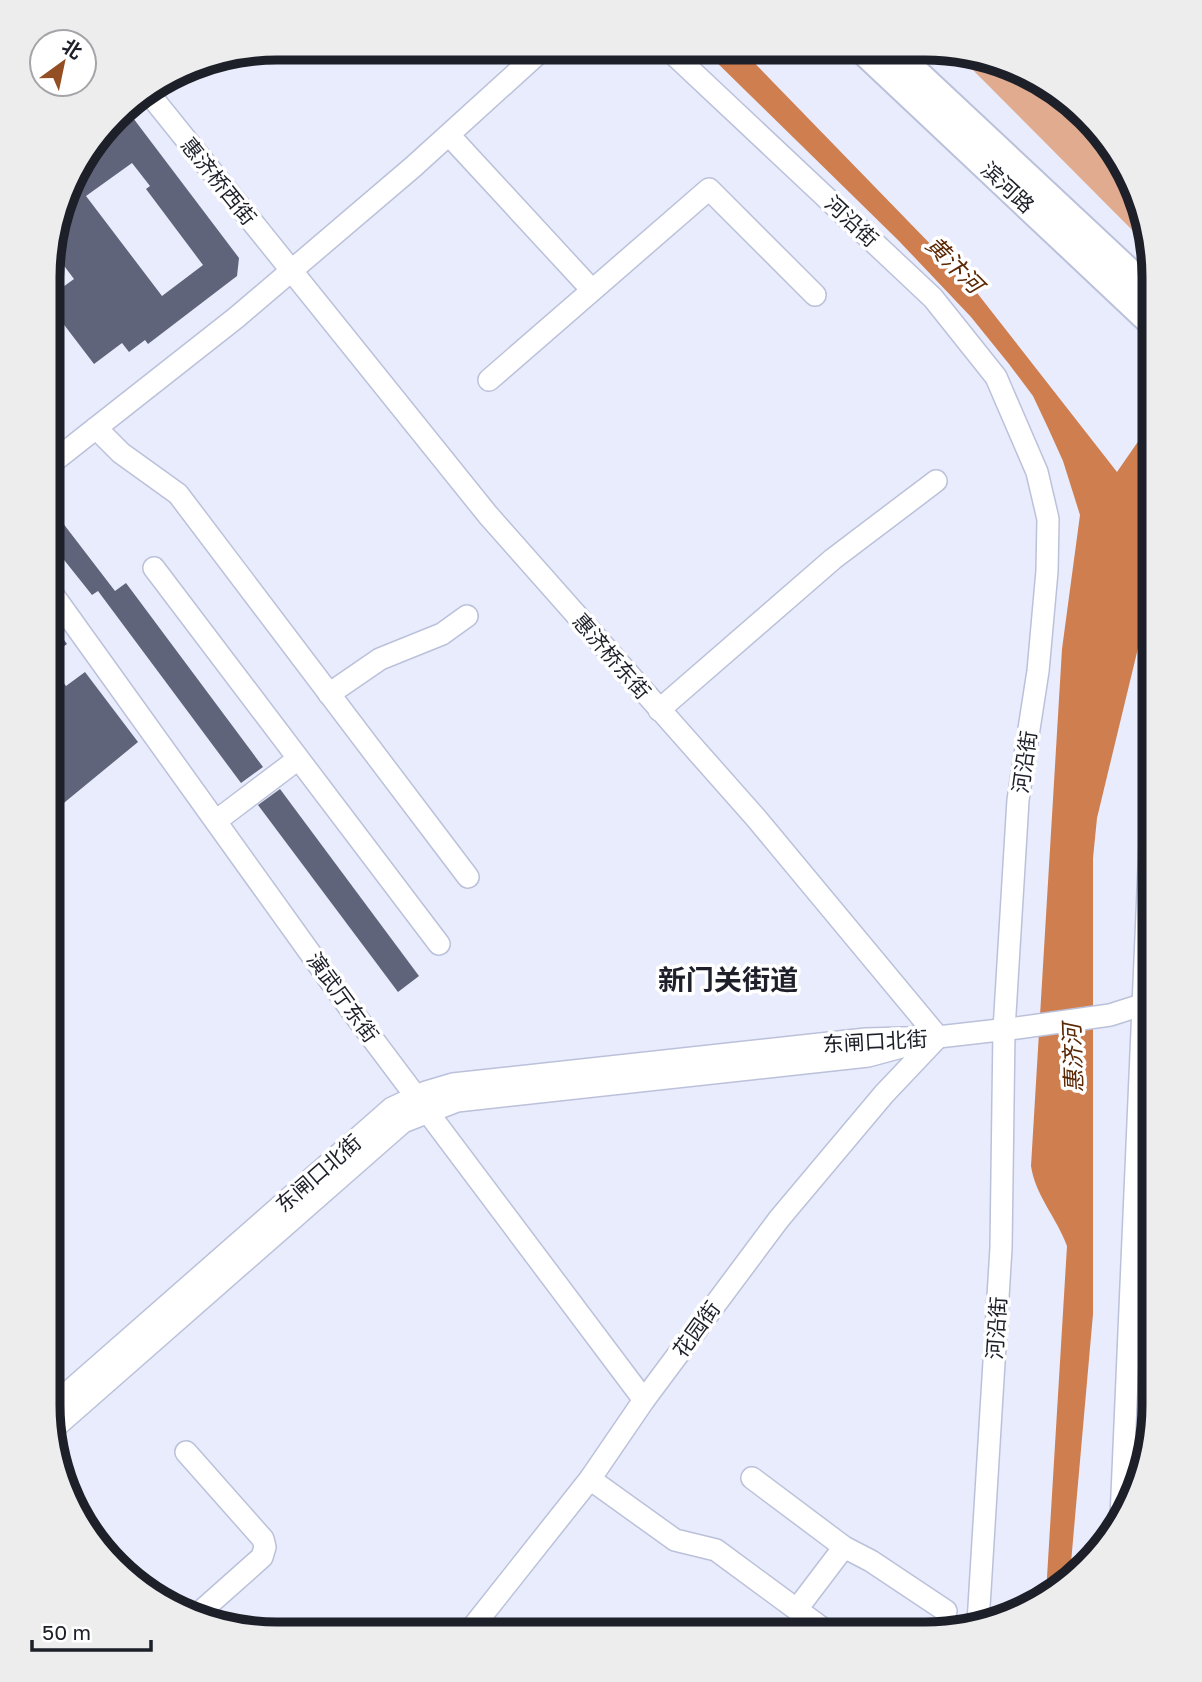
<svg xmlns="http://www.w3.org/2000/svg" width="1202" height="1682" font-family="'Golos Text','Noto Sans SC',sans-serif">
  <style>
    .green { fill: #e1ab8f }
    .water { fill: #cf7e50 }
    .building { fill: #5f647b; fill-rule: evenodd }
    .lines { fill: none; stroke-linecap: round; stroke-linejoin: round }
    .minor-casing { stroke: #bbc1da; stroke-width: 24 }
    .major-casing { stroke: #bbc1da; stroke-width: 30 }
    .minor { stroke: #fff; stroke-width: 21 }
    .major { stroke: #fff; stroke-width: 26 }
    .labels { text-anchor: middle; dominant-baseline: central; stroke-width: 7; stroke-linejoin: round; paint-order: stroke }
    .street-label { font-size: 21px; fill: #1d1f29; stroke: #fff }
    .water-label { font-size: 23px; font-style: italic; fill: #5c2804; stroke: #fff }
    .district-label { font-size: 28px; font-weight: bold; fill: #1d1f29; stroke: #fff }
    .rim { fill: none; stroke: #1d1f29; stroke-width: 9 }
  </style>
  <rect width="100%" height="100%" fill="#e8ecfc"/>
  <!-- green -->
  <path class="green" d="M952,49L1065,94L1131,175L1147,245Z"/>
  <!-- water -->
  <path class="water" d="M703,49H741L974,289L1117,472L1155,417V563L1139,644L1097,818L1093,858V1314L1070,1574L1046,1594L1067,1246C1057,1218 1035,1195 1031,1166L1062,649L1080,515L1063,461L1049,430L1033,396L1009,364L971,317L899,241Z"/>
  <!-- building -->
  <g class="building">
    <path d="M124,106L239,258L237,276L148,344L145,340L129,352L122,343L94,364L49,305V297L74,279L59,259L49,267V246L78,162ZM132,163L150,186L146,189L203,265L162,296L86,196Z"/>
    <path d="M49,505L115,591L126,583L263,767L241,783L98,591L92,595L49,541Z"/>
    <path d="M49,619L67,644L49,657Z"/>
    <path d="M49,665L66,686L85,672L138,742L48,816Z"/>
    <path d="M280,789L419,976L398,992L258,805Z"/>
  </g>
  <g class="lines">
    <defs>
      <g id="minor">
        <path d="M667,48L933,298L996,377L1037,472L1048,519L1047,571L1038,671L1018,800L1004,1030L1001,1248L978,1623"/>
        <path d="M147,91L488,515L756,818L938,1037"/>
        <path d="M449,135L592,290"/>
        <path d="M489,380L709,189L815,295"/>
        <path d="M96,428L121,453L178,494L468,877"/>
        <path d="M49,465L237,317L413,167L544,48"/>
        <path d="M154,568L439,944"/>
        <path d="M49,589L351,1010L644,1400"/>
        <path d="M329,694L380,659L442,634L467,616"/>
        <path d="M659,710L833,559L936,481"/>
        <path d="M216,821L298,759"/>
        <path d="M48,1410L392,1108L426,1092L453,1084L866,1039L938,1037L1017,1028L1110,1015L1154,1001"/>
        <path d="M53,1429L403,1122L457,1101L868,1056L905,1046"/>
        <path d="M186,1452L263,1539L265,1547L262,1557L199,1613"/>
        <path d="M752,1478L844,1547L871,1561L946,1611"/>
        <path d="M590,1479L675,1540L716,1550L830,1634"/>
        <path d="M1121,1518L1150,844L1155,810"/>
        <path d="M797,1609L844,1547"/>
        <path d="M468,1633L590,1479L644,1400L779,1219L884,1094L938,1037"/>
      </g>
      <g id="major">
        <path d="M861,49L1155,326"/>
        <path d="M891,49L1155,296"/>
      </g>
    </defs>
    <!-- minor casing -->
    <use href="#minor" class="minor-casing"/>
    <!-- major casing -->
    <use href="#major" class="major-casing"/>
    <!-- minor -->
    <use href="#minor" class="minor"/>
    <!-- major -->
    <use href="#major" class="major"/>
  </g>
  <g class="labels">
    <!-- street labels -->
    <g class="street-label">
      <text transform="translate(219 181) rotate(51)">惠济桥西街</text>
      <text transform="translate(1008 187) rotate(43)">滨河路</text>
      <text transform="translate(852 221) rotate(43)">河沿街</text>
      <text transform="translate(612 656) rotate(49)">惠济桥东街</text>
      <text transform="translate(1024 762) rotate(-82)">河沿街</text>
      <text transform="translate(343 997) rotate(54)">演武厅东街</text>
      <text transform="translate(875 1041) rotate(-3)">东闸口北街</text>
      <text transform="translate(318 1173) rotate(-41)">东闸口北街</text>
      <text transform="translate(996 1328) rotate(-86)">河沿街</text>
      <text transform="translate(696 1329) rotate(-54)">花园街</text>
    </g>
    <!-- water labels -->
    <g class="water-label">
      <text transform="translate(955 264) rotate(45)">黄汴河</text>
      <text transform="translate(1072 1058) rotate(-92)">惠济河</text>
    </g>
    <!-- district labels -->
    <g class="district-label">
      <text x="728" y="979">新门关街道</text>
    </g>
  </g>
  <!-- crop -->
  <path d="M0 0H1202V1682H0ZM277 60H925A217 217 0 0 1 1142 277V1405A217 217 0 0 1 925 1622H277A217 217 0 0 1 60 1405V277A217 217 0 0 1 277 60Z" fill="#ededee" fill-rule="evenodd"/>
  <path class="rim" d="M277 60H925A217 217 0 0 1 1142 277V1405A217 217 0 0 1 925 1622H277A217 217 0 0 1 60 1405V277A217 217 0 0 1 277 60Z"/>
  <!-- north arrow -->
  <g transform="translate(63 63) rotate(33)"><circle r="33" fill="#ffffff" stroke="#a5a5a9" stroke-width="2"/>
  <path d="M0-5L12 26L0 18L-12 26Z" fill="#934e24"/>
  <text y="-10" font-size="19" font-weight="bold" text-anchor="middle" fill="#1d1f29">北</text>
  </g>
  <!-- scale -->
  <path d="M32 1640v10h119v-10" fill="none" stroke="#1d1f29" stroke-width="3.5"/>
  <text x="42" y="1640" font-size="21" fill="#1d1f29" stroke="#ffffff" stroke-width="5" paint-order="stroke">50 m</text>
</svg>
